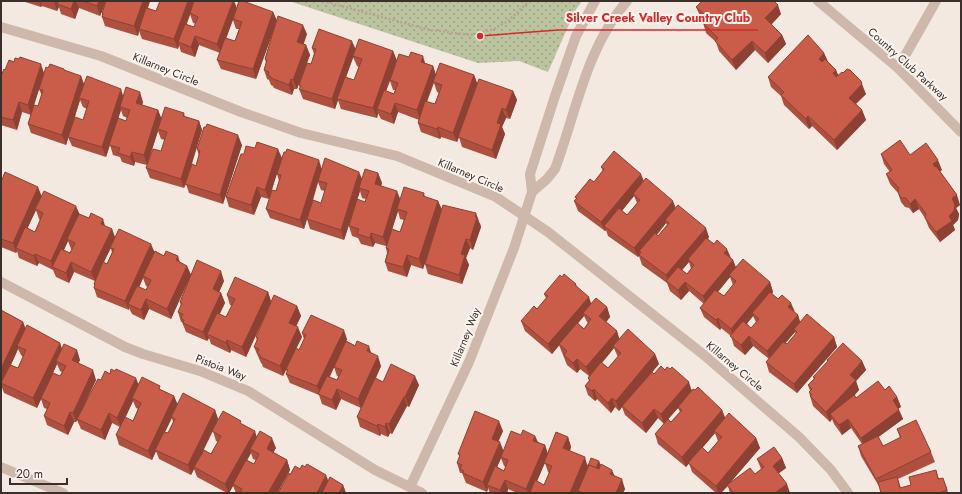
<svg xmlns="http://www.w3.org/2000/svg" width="962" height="494" font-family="Jost,sans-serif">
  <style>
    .grass { fill: url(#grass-dots) }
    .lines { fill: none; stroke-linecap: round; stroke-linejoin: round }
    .path { stroke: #b9a295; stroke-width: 2.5; stroke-dasharray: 2 2; stroke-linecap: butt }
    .minor { stroke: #cdb8ab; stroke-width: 10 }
    .wall { fill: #ae503f; fill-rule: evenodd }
    .shaded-wall { fill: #8d4133 }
    .building { fill: #ca5d49; stroke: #8d4133 }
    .labels { text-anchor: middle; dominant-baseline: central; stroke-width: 4; stroke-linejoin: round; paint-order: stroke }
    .street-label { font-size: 11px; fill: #3b2e2b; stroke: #fbf4ee }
    .leader { fill: none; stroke: #d62828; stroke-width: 1.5 }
    .callout-dot { fill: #d62828; stroke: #fbf4ee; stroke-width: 1.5 }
    .callout-label { font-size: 12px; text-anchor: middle; font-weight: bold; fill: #d62828; stroke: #fbf4ee; stroke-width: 4; stroke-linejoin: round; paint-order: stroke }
  </style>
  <defs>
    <pattern id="grass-dots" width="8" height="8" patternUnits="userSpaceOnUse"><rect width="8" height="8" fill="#bbc49f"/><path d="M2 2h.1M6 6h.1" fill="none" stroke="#99a082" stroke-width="1.8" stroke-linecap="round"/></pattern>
  </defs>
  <rect width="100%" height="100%" fill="#f4e9e0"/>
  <!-- grass -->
  <path class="grass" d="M289,1H582L575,11L548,72L519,61L478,63Z"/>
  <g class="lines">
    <!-- path -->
    <path class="path" d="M323,1L430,30L471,35L494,29L508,21L529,1"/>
    <!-- minor -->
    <g class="minor">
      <path d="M818,1L898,68L961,132"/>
      <path d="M1,27L101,56L241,112L301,133L397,156L496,197L548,232L704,355L799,437L831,470L848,493"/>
      <path d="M898,68L936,1"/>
      <path d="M532,192L547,179L555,169C576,113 586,48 627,1"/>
      <path d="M1,282L125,347L143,354L200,371L248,391L375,470L422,493"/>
      <path d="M1,467L63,493"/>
      <path d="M410,487L469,362L514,248L532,192L530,174L555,96L576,36L595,1"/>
    </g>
  </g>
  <!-- wall -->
  <g class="wall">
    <path d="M22,1H106L100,16L79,8L75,19L61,14L59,7L57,11L42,6L41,7Z"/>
    <path d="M106,1H150L148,8L156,11L237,8L273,12L277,21L256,79L221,69L217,60L220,53L199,45L195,57L181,52L179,45L178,49L142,39L139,31L138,36L105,26L102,17V13ZM190,14L193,23L196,24L194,27L186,24ZM233,20L236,29H239L235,41L226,38Z"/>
    <path d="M748,2L781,14L771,25L782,35L786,44L768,63L755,50L736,70L719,51L716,42L706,33L703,23L704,21L700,16L696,7Z"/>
    <path d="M307,34L303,44L306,45L310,55L307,63L311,64L314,54L312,48L393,51L397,61L425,63L433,66L436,75H474L477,84L513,91L517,100L510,119L506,118L502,127L505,134L496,159L462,147L459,137L457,142L441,137L440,139L421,132L418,123L419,120L398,112L394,124L381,119L378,113L377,118L341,109L338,100L335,109L303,99L299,89L300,88L299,85L304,70L297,89H294L292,95L274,88L273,86L271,85L269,80L267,79L264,70L266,63L265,59ZM353,57L357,66L359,67L354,80L346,77ZM390,81L393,90H395L394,94L386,91ZM434,83L437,92L439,93L435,104L427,102Z"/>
    <path d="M824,53L828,62L836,70L838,75L866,94L856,104L862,110L866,120L837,150L812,126L809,129L784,105L781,96L771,87L768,77Z"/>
    <path d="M5,70L44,73L65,71L81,76L84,84L143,102L142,105L158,110L161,118L184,113L185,117L199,121L202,130L192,164L196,166L199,156L197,149L242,145L223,204L189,193L186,184L184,188L150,178L146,168L161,151L165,140L161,139L158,131L147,165L135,162L134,166L122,162L120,157L113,155L110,145L106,157L72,146L68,137L83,120L87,109L83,107L80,100L66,145L31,133L28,124L31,115L22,112L17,130L1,125V76ZM39,89L42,96L38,106L34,105ZM121,110L123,116L127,118L126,121L118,118Z"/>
    <path d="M244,154L282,158L362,179L378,173L382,183L381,186L400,199L424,193L425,197L438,201L442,210L480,223L481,227L473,250L470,248L466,258L469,265L462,284L428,274L425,264L435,230L423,269L411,265L407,277L388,271L385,262L387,253L386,248V246L375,243L373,247L361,244L358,238L352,236L349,226L365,202L366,199L362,198L360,191L344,240L310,229L307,219L304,229L270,218L266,209L276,191L279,181L277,174L278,169L269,199L261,197L254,215L229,207L226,197ZM318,182L321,190L325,191L321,203L313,200ZM398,211L400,219L404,220L400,232L392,229Z"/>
    <path d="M881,154L910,155L942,170L940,171L960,205L956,208L959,214L958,220L953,225L955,230L940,242L929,228L925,218L919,209L913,213L909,208L905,207L901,202L898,193L890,184L886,174L890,172L884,164Z"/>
    <path d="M601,167L644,181L709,237L708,239L733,260L736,268L770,282L773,292L772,294L798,315L800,322L834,337L837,347L797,393L769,372L766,362L769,359L753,346L745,355L734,346L731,336L721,328L720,330L704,317L700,308L704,304L689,291L681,300L670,291L667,283L642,265L639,256L638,257L608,236L606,230L605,231L578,211L574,201L576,199L575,197L594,182L603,171ZM634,196L637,203L627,215L622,211ZM666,223L667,225L658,236L657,235ZM689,262L691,269L687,274L682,270ZM730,277L733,285L724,296L718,292ZM753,316L756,322L751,328L747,324ZM795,332L796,334L787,344L785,343Z"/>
    <path d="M1,181L41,196L112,229L115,237L164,256L187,266L191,275L224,281L219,292L221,293L225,303L219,314L226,317L232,306L230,305L227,295L268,292L271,301L297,306L301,316L296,326L302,337L296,348L299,350L304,339L302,333L347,339L346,341L371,353L381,366L376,378L383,382L419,385L409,407L407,406L392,434L390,433L388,437L381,434L380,436L360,427L357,417L361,408L341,399L336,410L322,404L319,395L290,383L286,374L287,372L286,370L283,376L263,367L262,364L261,363L254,347L257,341L256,337L269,307L246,357L231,350L230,353L211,344L209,338L207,341L186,332L182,322H181L178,312L181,306L180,302L189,278L171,319L149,309L144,320L132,314L129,308V310L97,297L94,288L95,286L94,284L95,281L74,272L69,283L56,277L53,270L39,263L37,266L19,258L17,251L16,253L1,247ZM36,210L39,219L40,220L35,232L27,228ZM68,241L71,249L72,250L70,253L64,250ZM111,248L112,253L107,264L104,262ZM143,278L146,286L148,287L146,290L139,287ZM334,367L337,376L339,377L337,380L329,377Z"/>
    <path d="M562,277L576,284L577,287L591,303L607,307L610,317L606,322L617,331L619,339L655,354L659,364L642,383L654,374L665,370L692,390L722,410L725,418L756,438L760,448L731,482L755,474L761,469L757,459L782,458L786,468L778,474L790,493H730L728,486L721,493H716L692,472L689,463L686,467L658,444L655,434L664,424L658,418L646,433L625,415L622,407L619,411L615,407L611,413L597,399L595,401L588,395L585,386L589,381L588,378L589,376L580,369L577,373L567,365L559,345L552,354L525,331L521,321L537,309L546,298L544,294ZM584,316L587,322L588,323L584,329L578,323ZM614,348L617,355L618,357L608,368L602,363ZM678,408L680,412L671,422L668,419ZM715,433L718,441L708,453L702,448Z"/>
    <path d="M1,310L23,322L25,329L60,343L62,349L80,360L78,364L96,380L84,406L101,380L138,385L162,390L174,396L177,405L215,410L218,419L213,429L242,424L257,437L276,448L273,452L287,460L290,470L278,492V493L290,475L300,469L328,481L343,485L346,493H236L233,486L229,493H227L197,477L194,469L191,475L159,459L156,451L152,460L119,445L116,435L120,427L112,423L105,440L81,429L77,420L76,422H74L68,435L47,425L44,416L47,409L44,408L41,399L37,408L4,393L1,385V386ZM18,349L21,355L23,357L18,368L11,365ZM57,364L60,371L62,372L60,376L53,373ZM133,401L136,408L138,409L133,421L125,418ZM172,418L173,422L168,433L165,432ZM213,431L216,441L218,442L211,454L203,451ZM251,453L253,459L256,460L254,464L247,460Z"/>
    <path d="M827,360L862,361L866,370L856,381L859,390L855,395L856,398L885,390L897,397L901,407L898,408L903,419L878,437L883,446L900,438L897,429L931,452L935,462L898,479L901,488L911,485L936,470L939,479L943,478L948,493H881L880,488L861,456L858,446L862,444L851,428L842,435L834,424L832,419L830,422L813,406L810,396L809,392L810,391L808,385L814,379L813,377L828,362Z"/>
    <path d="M503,431L498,442L503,451L521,435L535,436L538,442L545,445L548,454L568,437L571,447L570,451L588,465L599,461L600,465L615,476L625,489L623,493H578V492V493H517L508,489L507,493H490L488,488L487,492L466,483L462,473H460L457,463L460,457L458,454ZM501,458L504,466L506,467L504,471L497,467ZM545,463L548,472L549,473L544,485L537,481Z"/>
  </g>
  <!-- shaded-wall -->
  <g class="shaded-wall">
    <path d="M39,1H40L42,6L41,7Z"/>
    <path d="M54,1H61L57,4L59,7L57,11Z"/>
    <path d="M74,1H76L79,8L75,19L71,9Z"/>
    <path d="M99,1H106L100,16L97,6Z"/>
    <path d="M143,1H150L140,29H139V31L138,36L134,26Z"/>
    <path d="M188,1H195L180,43L178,42L179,45L178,49L174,39Z"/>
    <path d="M233,1H234L237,8L221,53L217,44Z"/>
    <path d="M778,5L781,14L768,28L765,18Z"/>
    <path d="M273,12L277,21L256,79L253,69Z"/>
    <path d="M303,25L307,34L301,52L297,42Z"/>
    <path d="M782,35L786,44L768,63L765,53Z"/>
    <path d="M195,36L199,45L195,57L191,47Z"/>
    <path d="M352,41L356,50L338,99H337L338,100L335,109L332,99Z"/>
    <path d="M752,41L755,50L736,70L732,60Z"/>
    <path d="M306,45L310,55L297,89L293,80Z"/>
    <path d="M393,51L397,61L379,110L377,109L378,113L377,118L373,108Z"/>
    <path d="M824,53L828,62L822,68L819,59Z"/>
    <path d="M423,56L426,66L421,62Z"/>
    <path d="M41,64L44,73L31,115L28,105Z"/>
    <path d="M433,66L436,75L420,120L417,110Z"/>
    <path d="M836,70L840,80L833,73Z"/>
    <path d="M474,75L478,85L457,142L453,133Z"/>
    <path d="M81,76L84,85L79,98L80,100L66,145L62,135Z"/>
    <path d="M291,79L294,89L292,95L289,85Z"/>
    <path d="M862,84L866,94L852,107L849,98Z"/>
    <path d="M121,89L124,99L120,107L121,110L106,157L102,147Z"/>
    <path d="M513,91L517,100L510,119L506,110Z"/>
    <path d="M140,92L143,102L140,113L136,103Z"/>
    <path d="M19,102L22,112L17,130L13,120Z"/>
    <path d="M395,103L398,112L394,124L391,114Z"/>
    <path d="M502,108L506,118L502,127L505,134L496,159L492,150L497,123Z"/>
    <path d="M158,110L162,120L158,129V131L147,165L144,155Z"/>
    <path d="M862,110L866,120L837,150L834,140Z"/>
    <path d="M808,116L812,126L809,129L806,119Z"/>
    <path d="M199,121L202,130L184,188L181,179Z"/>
    <path d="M438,127L441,137L440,139L437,129Z"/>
    <path d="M238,135L242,145L223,204L220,195Z"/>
    <path d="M278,149L282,158L269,199L265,190Z"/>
    <path d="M132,152L135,162L134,166L130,157Z"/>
    <path d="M319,160L322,170L318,181V182L304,229L300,220Z"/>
    <path d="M938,160L942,170L936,174L933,164Z"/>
    <path d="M359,172L363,181L359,188L360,191L344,240L341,230Z"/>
    <path d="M378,173L382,183L378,194L375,184Z"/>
    <path d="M641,174L645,184L633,194L634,196L607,228L604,226L606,230L605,231L601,222Z"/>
    <path d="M38,187L42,197L18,249L16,248L17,251L16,253L13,243Z"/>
    <path d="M257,187L261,197L254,215L251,205Z"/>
    <path d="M397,191L401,201L397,209L398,211L387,246L383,237Z"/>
    <path d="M957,195L960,205L956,208L959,214L958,220L953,225L955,230L940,242L936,232L952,198Z"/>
    <path d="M915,199L919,209L913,213L910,204Z"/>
    <path d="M438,201L442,210L423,269L419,259Z"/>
    <path d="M673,201L677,211L665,220L666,223L641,253L639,251L640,254L638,257L634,248Z"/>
    <path d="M76,206L80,215L67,239L68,241L55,269L53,268L51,261Z"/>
    <path d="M476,213L481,227L473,250L470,240Z"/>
    <path d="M103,219L106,229L101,224Z"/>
    <path d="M706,228L709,237L690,261L688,259L689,262L670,284L669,283L666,275Z"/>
    <path d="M112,229L115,238L95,281L91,272Z"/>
    <path d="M371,233L375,243L373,247L370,238Z"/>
    <path d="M466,239L470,248L466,258L469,265L462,284L459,275L461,254Z"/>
    <path d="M151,244L155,253L143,276V278L131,306L128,304L129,308V310L125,301Z"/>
    <path d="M727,249L731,258L724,253Z"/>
    <path d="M35,254L39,263L37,266L34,256Z"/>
    <path d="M407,255L411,265L407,277L403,267Z"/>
    <path d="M178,256L181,266L176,260Z"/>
    <path d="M733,260L737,270L729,275L730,277L706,306L703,296Z"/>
    <path d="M71,262L74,272L69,283L66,273Z"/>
    <path d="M187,266L191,275L171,319L167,309Z"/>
    <path d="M221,271L224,281L216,299L213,289Z"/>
    <path d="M685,282L689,291L681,300L678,290Z"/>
    <path d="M770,282L773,292L754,315L752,313L753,316L734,339L731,329Z"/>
    <path d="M268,292L271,302L246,357L242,347Z"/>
    <path d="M221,293L225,303L210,335L207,334L209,338L207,341L203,332Z"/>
    <path d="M589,297L592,306L583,313L584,316L552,354L548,344Z"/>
    <path d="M146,299L149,309L144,320L141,310Z"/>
    <path d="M791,303L795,312L788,307Z"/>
    <path d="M297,306L301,316L293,333L289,323Z"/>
    <path d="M607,307L610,317L603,326L599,316Z"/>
    <path d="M798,315L801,325L794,329L795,332L770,361L767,351Z"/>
    <path d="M718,318L721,328L720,330L716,320Z"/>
    <path d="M23,322L27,332L17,346L18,349L2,384L1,383V369Z"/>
    <path d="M298,327L302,337L283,376L280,366Z"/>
    <path d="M344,330L347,339L321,396L317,386Z"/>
    <path d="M617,331L620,341L613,346L614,348L590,377L586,367Z"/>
    <path d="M749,336L753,346L745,355L741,345Z"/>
    <path d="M834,337L837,347L797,393L794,384Z"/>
    <path d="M227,340L231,350L230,353L226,343Z"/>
    <path d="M60,343L63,353L56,361L57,364L37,408L33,398Z"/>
    <path d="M369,346L372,356L367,351Z"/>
    <path d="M77,350L80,360L75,370L72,360Z"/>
    <path d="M655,354L659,364L623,407L622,406V407L619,411L616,401Z"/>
    <path d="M378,356L381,366L361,409L358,399Z"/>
    <path d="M577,359L580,369L577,373L573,363Z"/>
    <path d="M862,361L866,370L856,381L859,390L833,418L830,414L832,419L830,422L826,412L850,375Z"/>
    <path d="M93,370L96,380L76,422L73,413Z"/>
    <path d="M415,376L419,385L409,407L405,397Z"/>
    <path d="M136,378L140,388L132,398L133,401L121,427L117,418Z"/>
    <path d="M689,382L692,392L678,407V408L664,424L661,414Z"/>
    <path d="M337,389L341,399L336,410L332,400Z"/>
    <path d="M594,389L597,399L595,401L592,391Z"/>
    <path d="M174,396L178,405L156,450H155L156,451L152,460L148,451Z"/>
    <path d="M404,397L407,406L392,434L389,424Z"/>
    <path d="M897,397L901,407L896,410L893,400Z"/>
    <path d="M612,398L615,407L611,413L608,403Z"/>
    <path d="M654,409L658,418L646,433L642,423Z"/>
    <path d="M215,410L218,419L195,468L194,467V469L191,475L188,465Z"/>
    <path d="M722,410L726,420L714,431L715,433L686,467L682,457Z"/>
    <path d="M899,410L903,419L865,447L861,438Z"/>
    <path d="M70,412L74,422L68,435L64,426Z"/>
    <path d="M109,413L112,423L105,440L101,430Z"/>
    <path d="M848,419L851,428L842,435L839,425Z"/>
    <path d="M499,421L503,431L495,449L492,439Z"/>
    <path d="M386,423L390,433L388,437L385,427Z"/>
    <path d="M378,424L381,434L380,436L377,426Z"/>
    <path d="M255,431L258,441L250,449L251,453L234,485L233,484V486L229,493H228L225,484Z"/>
    <path d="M535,436L539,445L533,441Z"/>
    <path d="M568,437L571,447L567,458L563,448Z"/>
    <path d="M272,438L276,448L270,458L267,449Z"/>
    <path d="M756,438L760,448L721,493H718L716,486Z"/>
    <path d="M500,442L504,452L501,457V458L489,486L487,485L488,488L487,492L483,482Z"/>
    <path d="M545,445L548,455L532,493H528L526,489Z"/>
    <path d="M585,457L588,468L578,493H570Z"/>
    <path d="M782,458L786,468L776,475L773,466Z"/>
    <path d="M287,460L290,470L277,493H268Z"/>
    <path d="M599,461L601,466L597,474L596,469Z"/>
    <path d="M612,470L616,479L610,474Z"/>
    <path d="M326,475L330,485L326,493H317Z"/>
    <path d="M943,478L947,488L948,493Z"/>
    <path d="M622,479L625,489L623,493H616Z"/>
    <path d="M505,480L508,489L507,493H501L500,490Z"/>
    <path d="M787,484L790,493H775Z"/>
    <path d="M343,485L346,493H339Z"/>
  </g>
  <!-- building -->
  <g class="building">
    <path d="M59,1H74L71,9L57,4Z"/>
    <path d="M83,1H99L97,6Z"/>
    <path d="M106,1H143L134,26L102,17L103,13H102Z"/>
    <path d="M160,1H188L174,39L139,29L146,8L156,11Z"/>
    <path d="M194,1H233L217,44L195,36L191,47L178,42L185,24L194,27L198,17L190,13Z"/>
    <path d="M239,1H243L273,12L253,69L217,60L225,38L235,41L242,22L233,19Z"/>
    <path d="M702,1H747L748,2V1H774L778,5L765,18L782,35L765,53L752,41L732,60L715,41L718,38L703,23L708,18L696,7Z"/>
    <path d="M278,16L303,25L297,42L306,45L293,80L291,79L289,85L271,78V77L268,75L269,72L264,70L267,60L265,59Z"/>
    <path d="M319,29L352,41L332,99L299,89L301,86L299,85L307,63L311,64L316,49L312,48Z"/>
    <path d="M808,35L824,53L819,59L822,62L825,59L836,70L833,73L836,77L842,72L843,73L847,69L850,70L861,81L862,84L849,98L862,110L834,140L808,116L806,119L788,102L781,95L784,92L768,77Z"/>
    <path d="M359,39L393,51L373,108L337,99L345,77L354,80L362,59L353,56Z"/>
    <path d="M411,52L423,56L421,62L433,66L417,110L395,103L391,114L377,109L384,90L394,94L398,83L390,80L399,54L409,57Z"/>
    <path d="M20,57L41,64L28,105L19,102L13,120L1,117V76L4,69L5,70L9,60L14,62L15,58L19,59Z"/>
    <path d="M440,63L474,75L453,133L438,127L437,129L418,123L425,101L435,104L442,85L433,82Z"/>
    <path d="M50,64L64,69V70L81,76L62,135L28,124L34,105L38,106L43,90L39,89L46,67L48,68Z"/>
    <path d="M87,76L121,89L102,147L68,137L75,117L83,120L89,101L79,98Z"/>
    <path d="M479,79L513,91L506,110L502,108L497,123L501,124L492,150L458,137Z"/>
    <path d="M126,87L140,92L136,103L158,110L144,155L132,152L130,157L118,153L120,148L109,145L118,118L126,121L130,110L120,107Z"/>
    <path d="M165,107L184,113L183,116L199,121L181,179L146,168L153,149L161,151L167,132L158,129Z"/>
    <path d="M207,124L238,135L220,195L185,184L192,164L196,166L200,151L197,149L204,127H206Z"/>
    <path d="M900,140L910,155L926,143L938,160L933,164L935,167L936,166L957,195L952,198L955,205L954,211L949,216L952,221L936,232L925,218L926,214L915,199L910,204L906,198H901L898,192L899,188L886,174L892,170L881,154Z"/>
    <path d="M257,142L278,149L265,190L257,187L251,205L226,197L241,154H244L246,146L255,148Z"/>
    <path d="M287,149L319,160L300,220L266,209L272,190L276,191L281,175L277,174L284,152H286Z"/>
    <path d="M614,151L641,174L601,222L574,201L577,198L575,197L590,179L594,182L604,169L601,167Z"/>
    <path d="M325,158L359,172L341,230L307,219L313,200L321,203L327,183L318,181Z"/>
    <path d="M365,169L378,173L375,184L397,191L383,237L371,233L370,238L357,234L359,229L349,226L357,199L365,202L369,191L359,188Z"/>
    <path d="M5,172L38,187L13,243L1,239V182Z"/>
    <path d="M646,178L673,201L634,248L604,226L619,208L627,215L640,200L633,194Z"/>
    <path d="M404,187L424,193L423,196L438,201L419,259L407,255L403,267L385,262L389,249L386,248L392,229L400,232L407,212L397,209Z"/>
    <path d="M44,191L76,206L51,261L35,254L34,256L16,248L25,227L35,232L43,213L35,209Z"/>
    <path d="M443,205L476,213L475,217H477L470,240L466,239L461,254L465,255L459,275L425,264Z"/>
    <path d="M678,205L706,228L666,275L639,255L641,252L639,251L655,233L658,236L669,223L665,220Z"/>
    <path d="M91,213L103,219L101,224L112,229L91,272L71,262L66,273L52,267L61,249L70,253L75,243L67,239L79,214L89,218Z"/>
    <path d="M119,229L151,244L125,301L94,288L95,284H94L103,262L107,264L114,249L110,248Z"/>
    <path d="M706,238L714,244L717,240L727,249L724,253L733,260L703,296L685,282L678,290L666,281L678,267L687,274L694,265L688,259Z"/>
    <path d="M155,251L164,256L166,251L178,256L176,260L187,266L167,309L146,299L141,310L128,304L137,286L146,290L151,280L143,276Z"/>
    <path d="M743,259L770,282L731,329L718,318L716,320L700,308L715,290L724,296L736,281L729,275Z"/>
    <path d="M197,260L221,271L213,289L221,293L203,332L183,323L184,320L181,318L183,314L178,312L182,303L180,302Z"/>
    <path d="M564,274L576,284L575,285L589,297L548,344L521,321L534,306L537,309L548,296L544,294L560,275L562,277Z"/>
    <path d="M235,277L268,292L242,347L227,340L226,343L207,334L217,313L226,317L235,299L227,295Z"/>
    <path d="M770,292L778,299L782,295L791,303L788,307L798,315L767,351L749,336L741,345L730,336L743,321L751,328L759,319L752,313Z"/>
    <path d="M274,295L297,306L289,323L298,327L280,366L260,357V355L257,353L259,349L254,347L258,338L256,337Z"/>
    <path d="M596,298L607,307L599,316L617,331L586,367L577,359L573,363L564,355L567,351L559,344L577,323L584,329L591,319L583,313Z"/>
    <path d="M1,310L23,322L1,369Z"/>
    <path d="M807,314L834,337L794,384L766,362L783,342L787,344L797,332L794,329Z"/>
    <path d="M311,315L344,330L317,386L286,374L288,370L286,369L296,348L299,350L306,335L302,333Z"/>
    <path d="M27,325L60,343L33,398L1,383L10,365L18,368L26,350L17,346Z"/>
    <path d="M628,329L655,354L616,401L612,398L608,403L594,389L592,391L585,386L590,380L588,378L601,362L608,368L621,353L613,346Z"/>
    <path d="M346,341L355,346L357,341L369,346L367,351L378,356L358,399L337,389L332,400L318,394L327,376L337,380L342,370L334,367Z"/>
    <path d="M843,343L862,361L850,375L856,380L826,412L810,396L812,395L809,392L812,389L808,385L815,378L813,377L828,361L827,360Z"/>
    <path d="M64,344L77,350L72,360L93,370L73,413L70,412L64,426L44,416L50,403L41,398L53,373L60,376L66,366L56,361Z"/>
    <path d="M391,364L415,376L405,397H404L389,424L386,423L385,427L378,424L377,426L357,417L375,378L383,382Z"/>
    <path d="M661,366L665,370L667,367L670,369L672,367L689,382L661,414L654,409L642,423L622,406L652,372L654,374Z"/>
    <path d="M111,369L115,371L116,369L136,378L117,418L109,413L101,430L77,419L98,379L101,380L105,371L110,374Z"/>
    <path d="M142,377L160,386L159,389L174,396L148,451L116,435L125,417L133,421L141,403L132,398Z"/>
    <path d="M878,381L885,390L889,386L897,397L893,400L899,410L861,438L848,419L839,425L830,414L854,395L856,398Z"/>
    <path d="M698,387L722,410L682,457L655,434L668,419L671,422L682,410L678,407L693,389L695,390Z"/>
    <path d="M183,393L215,410L188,465L155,450L164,432L168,433L175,419L171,417Z"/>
    <path d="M223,411L241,421L240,423L255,431L225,484L194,467L204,450L211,454L221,436L212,431Z"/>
    <path d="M475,411L499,421L492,439L500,442L483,482L463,473L464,471L460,469L462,465L457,463L460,455L458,454Z"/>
    <path d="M729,413L756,438L716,486L688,463L702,447L708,453L722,437L714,431Z"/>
    <path d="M916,420L931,452L876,479L858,446L878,436L883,446L901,437L897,429Z"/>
    <path d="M523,430L535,436L533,441L545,445L526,489L505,480L500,490L487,485L495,466L504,471L508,460L501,457L511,431L521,435Z"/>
    <path d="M260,431L272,438L267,449L287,460L268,493H240L242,489L233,484L246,460L254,464L259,454L250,449Z"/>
    <path d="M556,432L568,437L563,448L585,457L570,493H530L535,480L544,485L552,466L544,463Z"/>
    <path d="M774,447L782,458L773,466L787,484L775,493H734L727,485L750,468L755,474L764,467L757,459Z"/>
    <path d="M591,458L599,461L596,468L589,465L588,466Z"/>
    <path d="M307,464L326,475L317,493H276V492L278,493L289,473L290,475L295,466L300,469L302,465L305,467Z"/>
    <path d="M601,464L612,470L610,474L622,479L616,493H583L578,491L589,465L599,469Z"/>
    <path d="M936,470L938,479L943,478L947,490L941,492L942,493H881L878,482L897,477L900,488L911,485L909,477Z"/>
    <path d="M330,477L343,485L339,493H322Z"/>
  </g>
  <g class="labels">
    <!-- street labels -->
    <g class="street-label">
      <text transform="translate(908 64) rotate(42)">Country Club Parkway</text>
      <text transform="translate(166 69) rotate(22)">Killarney Circle</text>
      <text transform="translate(471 175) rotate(23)">Killarney Circle</text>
      <text transform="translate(465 337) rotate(-68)">Killarney Way</text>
      <text transform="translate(735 366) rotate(40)">Killarney Circle</text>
      <text transform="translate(221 367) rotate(21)">Pistoia Way</text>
    </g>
  </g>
  <!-- callouts -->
  <path class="leader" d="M480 36L558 30H758"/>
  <circle class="callout-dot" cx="480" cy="36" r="4"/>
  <g class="callout-label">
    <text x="658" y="22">Silver Creek Valley Country Club</text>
  </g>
  <!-- border -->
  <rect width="962" height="494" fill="none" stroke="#3b2e2b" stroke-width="4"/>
  <!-- scale -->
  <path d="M10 478v6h57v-6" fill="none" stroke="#3b2e2b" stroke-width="2"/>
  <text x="16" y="478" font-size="12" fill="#3b2e2b" stroke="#fbf4ee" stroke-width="3" paint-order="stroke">20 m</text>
</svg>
